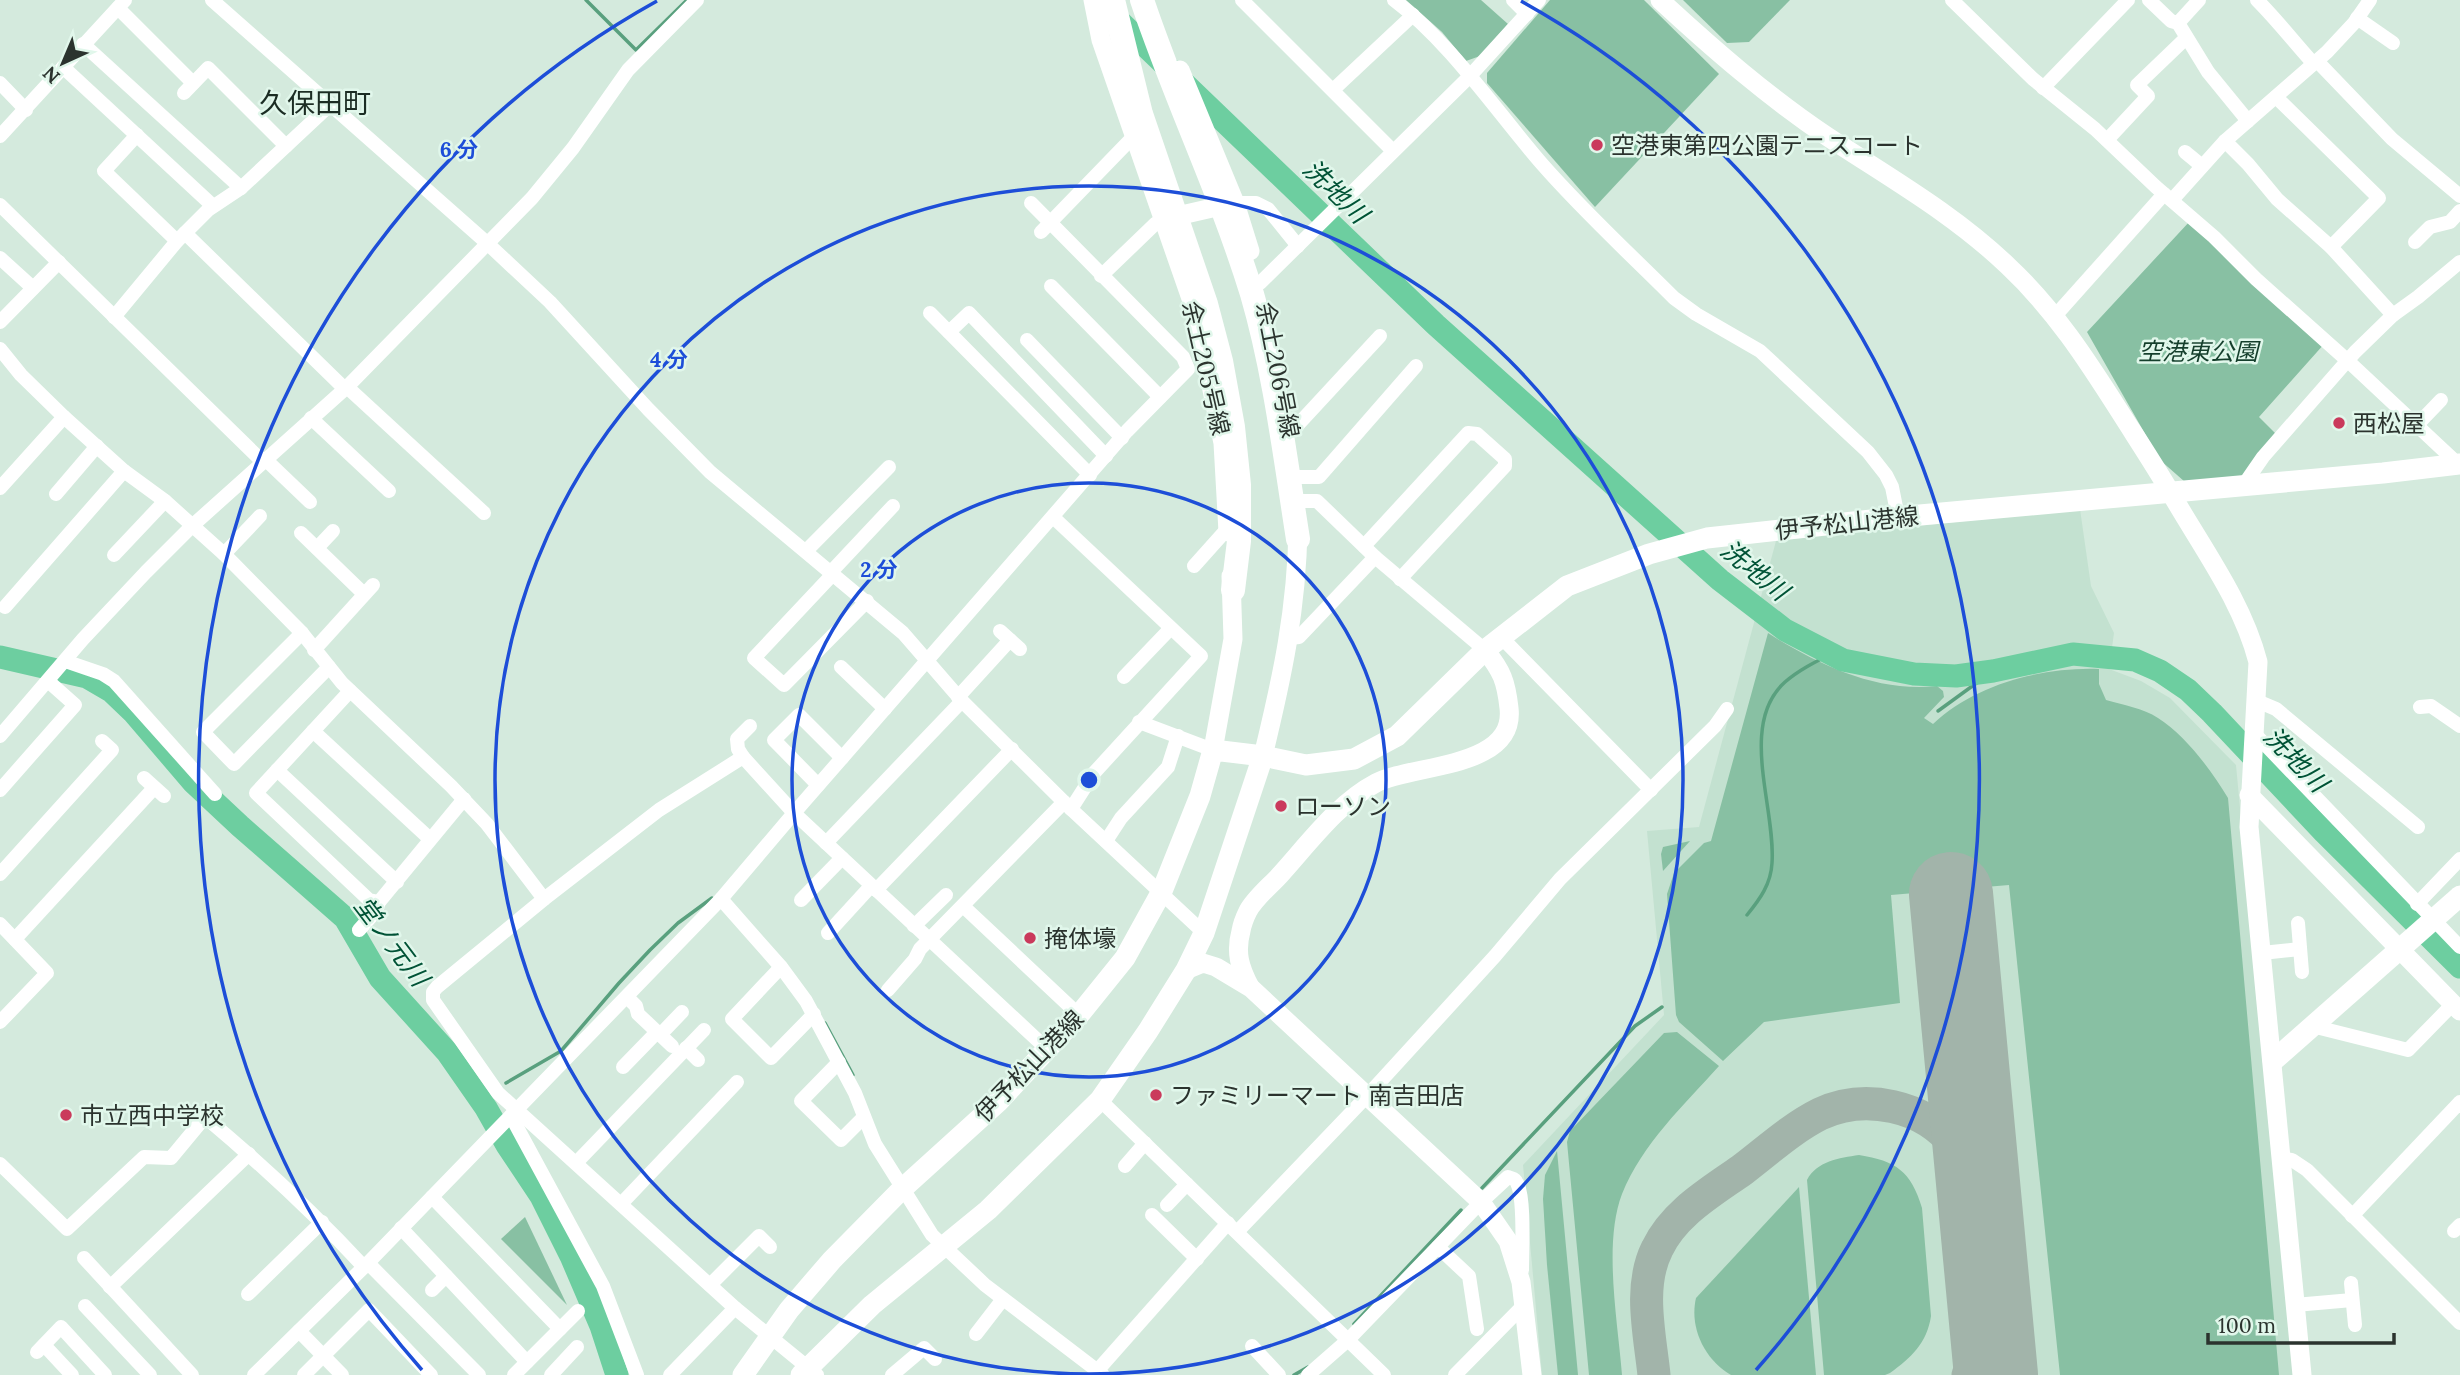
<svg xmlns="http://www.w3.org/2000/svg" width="2460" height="1375" font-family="Lora,'Noto Sans JP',serif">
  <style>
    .built { fill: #c3e1d0 }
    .green { fill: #88c0a3 }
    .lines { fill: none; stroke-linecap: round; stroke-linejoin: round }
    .stream { stroke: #59a07e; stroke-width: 3.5 }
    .river { stroke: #6dcea0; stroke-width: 23 }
    .taxiway { stroke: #a2b4aa; stroke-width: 33 }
    .runway { stroke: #a2b4aa; stroke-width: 84 }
    .street { stroke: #fff; stroke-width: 14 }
    .secondary { stroke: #fff; stroke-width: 19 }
    .primary { stroke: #fff; stroke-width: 21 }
    .highway { stroke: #fff; stroke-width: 24 }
    .ring { fill: none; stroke: #1d4ed8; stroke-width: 3.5 }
    .poi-dot { fill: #ca3a5c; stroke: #e1f7eb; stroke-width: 2.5 }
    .labels { text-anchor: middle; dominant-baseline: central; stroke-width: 5; stroke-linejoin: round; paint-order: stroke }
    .poi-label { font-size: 24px; fill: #2b332e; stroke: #e1f7eb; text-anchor: start }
    .park-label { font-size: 24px; font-style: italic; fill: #153f2c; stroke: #e1f7eb }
    .street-label { font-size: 24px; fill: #2b332e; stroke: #e1f7eb }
    .water-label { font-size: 26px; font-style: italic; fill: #005336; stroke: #e1f7eb }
    .quarter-label { font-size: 28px; fill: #1c2d24; stroke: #e1f7eb }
    .centre { fill: #1d4ed8; stroke: #e1f7eb; stroke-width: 3.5 }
    .ring-label { font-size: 21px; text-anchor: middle; font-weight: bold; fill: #1d4ed8; stroke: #e1f7eb; stroke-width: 5; stroke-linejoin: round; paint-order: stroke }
  </style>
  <rect width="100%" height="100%" fill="#d4eadd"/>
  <!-- built -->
  <path class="built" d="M2080,509L2091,586L2114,633L2109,669L2141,681L2170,698L2236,765L2293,1375H1542L1523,1165L1664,1015L1647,831L1699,827L1776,541Z"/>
  <!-- green -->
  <g class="green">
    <path d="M1406,0H1481L1508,24L1480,56L1466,61L1442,32Z"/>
    <path d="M1550,0H1644L1719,74L1595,207L1487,83V73Z"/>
    <path d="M1683,0H1790L1749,42L1727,43Z"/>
    <path d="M2190,221L2325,343L2259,417L2277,435L2243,480L2185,482L2160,460L2087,332Z"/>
    <path d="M1768,633C1817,664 1877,693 1937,686L1943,691L1944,697L1924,718L1933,724C1975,684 2042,667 2099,669V684L2106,700C2123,705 2143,708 2158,718C2185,735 2212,771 2228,798L2279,1375H2060L2009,885L1891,895L1900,1003L1764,1022L1723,1061L1679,1022L1676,1015L1667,894L1674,873L1704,843L1711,841Z"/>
    <path d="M1690,841L1663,871L1661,854L1663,847Z"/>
    <path d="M1677,1032L1719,1066C1684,1105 1642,1144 1622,1194C1603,1244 1618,1322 1622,1375H1589L1567,1142L1570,1131L1664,1033Z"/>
    <path d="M1557,1151L1578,1375H1558L1547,1265L1543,1199L1545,1175Z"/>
    <path d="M1859,1155C1896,1161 1911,1171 1922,1208L1931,1316C1927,1343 1911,1358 1890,1373L1885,1375H1824L1807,1180C1817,1161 1839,1158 1859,1155Z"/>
    <path d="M1799,1187L1816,1375H1731C1705,1360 1689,1328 1696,1298Z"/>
    <path d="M525,1217L567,1305L501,1239Z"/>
  </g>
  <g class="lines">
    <!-- stream -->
    <g class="stream">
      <path d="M586,0L636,50L687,0"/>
      <path d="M1938,711L1993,671"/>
      <path d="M1747,915C1760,899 1771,884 1772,863C1776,808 1738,724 1785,682C1799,670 1815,662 1831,654"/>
      <path d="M825,1023L853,1075"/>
      <path d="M506,1083L561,1051L619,983L650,950L678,923L712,898"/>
      <path d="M1482,1188L1635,1026L1662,1007"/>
      <path d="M1354,1324L1461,1210"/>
      <path d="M1294,1375L1308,1367"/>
    </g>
    <!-- river -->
    <g class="river">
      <path d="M1112,14L1436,325L1720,580L1785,630L1843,660L1914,674L1956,676L1993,671L2073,654L2135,660L2160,671L2188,690L2212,713L2324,832L2460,967"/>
      <path d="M0,657L87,677L111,691L134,713L193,782L240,826L345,918L380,978L447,1052L486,1108L507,1145L541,1196L571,1256L601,1326L617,1375"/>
    </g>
    <!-- taxiway -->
    <g class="taxiway">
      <path d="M1654,1375C1650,1335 1638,1287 1657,1249C1674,1213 1711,1192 1742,1170C1767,1151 1792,1128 1820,1114C1865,1093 1924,1105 1955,1145C1967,1161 1973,1179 1980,1198"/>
      <path d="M1968,1375L1977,1360L1991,1325"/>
    </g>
    <!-- runway -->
    <path class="runway" d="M1951,894L1996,1375"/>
    <!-- street -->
    <g class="street">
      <path d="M212,0L487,243L550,302L648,409L710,472L903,633L962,701L1071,809L1204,933"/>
      <path d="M1242,0L1393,151"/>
      <path d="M1394,0C1450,42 1496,111 1542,164C1583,211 1630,254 1674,298L1696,314L1760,351L1868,452L1886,475L1892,487L1898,517"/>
      <path d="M1513,0L1527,14"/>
      <path d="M1952,0L2033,79L2095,129L2156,187L2214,237L2256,279L2348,361L2458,464"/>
      <path d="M2149,0L2171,21L2178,23"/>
      <path d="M2199,0L2178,23L2208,72L2248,121"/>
      <path d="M2257,0C2277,20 2294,42 2313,63"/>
      <path d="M118,8L193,83"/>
      <path d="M2357,18L2393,43"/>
      <path d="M83,44L241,188"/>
      <path d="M2317,61L2392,139L2460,196"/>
      <path d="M63,67L213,206"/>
      <path d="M0,83L26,110"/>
      <path d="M2043,88L2128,0"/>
      <path d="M1334,89L1413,15"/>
      <path d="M184,93L208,68L286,146"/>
      <path d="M2276,97L2379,198L2331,247"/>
      <path d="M137,135L104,171L177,241"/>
      <path d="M0,136L125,0"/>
      <path d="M2107,140L2148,96L2137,85L2186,38"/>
      <path d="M2225,141L2248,164L2277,199L2331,247L2393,315"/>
      <path d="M2185,152L2202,166"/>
      <path d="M2172,200L2225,141L2327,52L2354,23L2370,0"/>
      <path d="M1235,203H1256L1268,209L1298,246"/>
      <path d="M0,205L262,461"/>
      <path d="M1041,232L1133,137"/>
      <path d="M185,233L345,389"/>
      <path d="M2415,242L2430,227L2450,222L2460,211"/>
      <path d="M0,258L33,288"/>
      <path d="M1101,276L1155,224L1163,219"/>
      <path d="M1260,283L1469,77L1539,0"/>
      <path d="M1051,286L1160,397"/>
      <path d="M930,313L1090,475"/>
      <path d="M2055,316L2164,194"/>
      <path d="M114,317L177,241L208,210L241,188L330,105"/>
      <path d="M0,322L59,262"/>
      <path d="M949,332L969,313L1106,456"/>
      <path d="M1027,340L1122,438"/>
      <path d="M0,349L21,375L64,417L124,471L165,501L224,554L302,633L342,683L451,786L487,824L544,899L437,987L433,992V1000L498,1093L735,1308L817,1375"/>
      <path d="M347,387L484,513"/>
      <path d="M311,418L389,491"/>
      <path d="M2417,425L2441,400"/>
      <path d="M1293,430L1380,336"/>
      <path d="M265,459L310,502"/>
      <path d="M1296,477H1319L1416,366"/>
      <path d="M2243,486L2263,457L2355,352L2393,315L2418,297L2460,262"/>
      <path d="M0,488L64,417"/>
      <path d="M56,494L97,446"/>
      <path d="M1298,501H1317L1375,557L1485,650"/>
      <path d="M1053,517L1201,656L1094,773L1071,809"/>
      <path d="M301,533L364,594"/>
      <path d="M1364,546L1468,433L1477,434L1505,459V466L1400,579"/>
      <path d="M317,548L333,531"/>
      <path d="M806,551L889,467"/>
      <path d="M224,554L260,516"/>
      <path d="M114,555L165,501"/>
      <path d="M1194,566L1228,528"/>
      <path d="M831,572L893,506"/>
      <path d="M833,574L754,658L784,685L867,601"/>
      <path d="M5,607L124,471"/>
      <path d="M1000,631L1020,649"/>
      <path d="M302,633L203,732L234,764L329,667"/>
      <path d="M1501,637L1651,790"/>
      <path d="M1290,638L1299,637L1375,557"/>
      <path d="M314,650L373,585"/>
      <path d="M65,661L103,674L114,681L215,794"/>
      <path d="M841,667L885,709"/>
      <path d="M1124,677L1170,629"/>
      <path d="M350,691L256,793L369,900L379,902"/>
      <path d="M958,697L1010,640"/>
      <path d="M2257,701L2276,709L2418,827"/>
      <path d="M2420,707L2431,706L2460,726"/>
      <path d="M1139,722L1213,750"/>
      <path d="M313,731L430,839"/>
      <path d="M2255,734L2460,947"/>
      <path d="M0,736L83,639L146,572L192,526L347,387L532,198L573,148L628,70L697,0"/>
      <path d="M743,757L738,749L737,739L750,726"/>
      <path d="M277,770L397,882"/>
      <path d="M144,778L164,796"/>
      <path d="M818,785L774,740L799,715L842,758"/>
      <path d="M0,790L75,705L48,681"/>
      <path d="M1106,841L1121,818L1168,767L1178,736"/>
      <path d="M826,843L962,701"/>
      <path d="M0,874L112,750L102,741"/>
      <path d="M876,890L1012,749"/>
      <path d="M544,899L659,810L743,757L794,813L1047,1049"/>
      <path d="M721,899L781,967L806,1001L855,1093L875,1144L932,1235L985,1285L1103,1375"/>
      <path d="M801,900L842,858"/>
      <path d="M2417,904L2460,859"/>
      <path d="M963,906L1079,1015"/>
      <path d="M2298,923L2302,972"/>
      <path d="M0,924L47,973L0,1022"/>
      <path d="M914,926L946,895"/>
      <path d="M359,930L376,911L379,902L464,799"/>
      <path d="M828,933L871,886"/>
      <path d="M15,939L154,788"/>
      <path d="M2262,953L2300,949"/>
      <path d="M781,967L732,1019L771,1058L814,1014"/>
      <path d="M888,990L915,959L920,949L1064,802"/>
      <path d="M627,997L636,1006L638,1014L672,1046"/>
      <path d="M2312,1026L2408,1050L2453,1004"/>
      <path d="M660,1035L682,1012"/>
      <path d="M686,1048L698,1060"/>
      <path d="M839,1062L801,1101L841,1140L864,1117"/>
      <path d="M623,1067L657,1032"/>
      <path d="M1100,1100L1384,1375"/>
      <path d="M511,1116L603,1286L637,1375"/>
      <path d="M2282,1158L2292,1160L2307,1170L2460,1323"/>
      <path d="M576,1163L704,1030"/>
      <path d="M0,1164L67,1229L144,1157L171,1158L205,1117C261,1164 314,1213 364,1267"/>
      <path d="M1125,1166L1145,1143"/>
      <path d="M432,1197L560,1329"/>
      <path d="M621,1204L737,1082"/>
      <path d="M1167,1205L1187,1184"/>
      <path d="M1152,1215L1197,1259"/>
      <path d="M2352,1216L2460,1102"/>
      <path d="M401,1228L527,1362"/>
      <path d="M2454,1231L2460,1225"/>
      <path d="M1237,1232L1367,1096L1495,956L1560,879L1715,726L1727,709"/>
      <path d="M1438,1247L1469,1276L1477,1329"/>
      <path d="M84,1258L192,1375"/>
      <path d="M368,1263L479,1375"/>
      <path d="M2351,1283L2355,1325"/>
      <path d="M710,1285L759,1236L770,1247"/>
      <path d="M110,1287L249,1154"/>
      <path d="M432,1290L446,1276"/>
      <path d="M248,1294L322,1222"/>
      <path d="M2295,1305L2352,1300"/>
      <path d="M85,1306L150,1375"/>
      <path d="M299,1331L342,1375"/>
      <path d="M976,1334L1003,1299"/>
      <path d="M44,1345L72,1375"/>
      <path d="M1252,1346L1279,1375"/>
      <path d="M37,1352L61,1327L105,1375"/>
      <path d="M1097,1371L1228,1223"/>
      <path d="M254,1375L364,1267L721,899L794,813L1127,431L1188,369L1183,357L1031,203"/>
      <path d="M304,1375L369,1310L431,1375"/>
      <path d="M514,1375L578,1311"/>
      <path d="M551,1375L577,1347"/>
      <path d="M670,1375L735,1308"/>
      <path d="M892,1375L924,1348L935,1359"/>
      <path d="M1308,1375L1348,1340L1481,1202L1508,1177C1513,1179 1515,1178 1517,1183C1525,1198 1522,1251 1522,1270"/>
      <path d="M1455,1375L1524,1305"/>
    </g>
    <!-- secondary -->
    <g class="secondary">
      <path d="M1093,0L1101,40L1196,313L1223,443L1228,532"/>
      <path d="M1660,0C1713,49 1767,96 1828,137C1890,178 1954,214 2008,266C2054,309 2087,360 2120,412C2139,442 2159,472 2176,502C2206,553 2243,604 2258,662L2249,827L2302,1375"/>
      <path d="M1180,70L1235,203L1250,251"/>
      <path d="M1164,219L1234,203"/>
      <path d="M1213,750L1233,639L1231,576"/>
      <path d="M1263,756C1282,678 1297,609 1298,527"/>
      <path d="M2249,795L2460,1011"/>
      <path d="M1186,970L1203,963L1216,967L1251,988L1481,1202L1508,1241L1521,1282L1532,1375"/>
      <path d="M1250,987C1240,968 1235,953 1241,931C1242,925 1245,917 1248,911C1255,898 1270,886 1280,875C1309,843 1338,803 1376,783C1413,764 1516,769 1509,708C1506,681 1502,671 1485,650"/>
    </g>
    <!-- primary -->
    <g class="primary">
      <path d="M2273,1061L2460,896"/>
      <path d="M743,1375L789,1310L832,1260L902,1189L998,1102L1079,1015L1125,958L1162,891L1200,796L1213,750L1263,756L1306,765L1354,759L1397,736L1485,650L1567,586L1649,554L1707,538L1898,517L2383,473L2460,464"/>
      <path d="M801,1375L872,1305L988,1210L1100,1100L1148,1031L1186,970L1204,933L1263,756"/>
    </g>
    <!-- highway -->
    <g class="highway">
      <path d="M1113,0L1141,114L1206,304L1221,361L1233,427L1239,485V541L1233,590"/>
      <path d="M1142,0C1175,99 1221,193 1252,294C1275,373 1285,457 1298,539"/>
    </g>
  </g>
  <!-- distance rings -->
  <g class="ring">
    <circle cx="1089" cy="780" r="297"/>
    <circle cx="1089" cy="780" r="594"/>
    <path d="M422 1370A891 891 0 0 1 657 1M1521 1A891 891 0 0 1 1756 1370"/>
  </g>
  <!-- markers -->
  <g class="poi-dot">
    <circle cx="1597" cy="145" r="7"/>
    <circle cx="2339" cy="423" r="7"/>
    <circle cx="1281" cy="806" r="7"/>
    <circle cx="1030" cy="938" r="7"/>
    <circle cx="1156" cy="1095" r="7"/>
    <circle cx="66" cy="1115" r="7"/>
  </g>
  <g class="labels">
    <!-- poi labels -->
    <g class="poi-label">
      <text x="1611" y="145">空港東第四公園テニスコート</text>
      <text x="2353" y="423">西松屋</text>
      <text x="1295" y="806">ローソン</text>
      <text x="1044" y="938">掩体壕</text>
      <text x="1170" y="1095">ファミリーマート 南吉田店</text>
      <text x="80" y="1115">市立西中学校</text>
    </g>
    <!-- park labels -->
    <g class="park-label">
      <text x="2198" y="351">空港東公園</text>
    </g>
    <!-- street labels -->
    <g class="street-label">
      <text transform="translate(1206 368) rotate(77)">余土205号線</text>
      <text transform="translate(1278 370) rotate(79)">余土206号線</text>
      <text transform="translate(1847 523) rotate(-6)">伊予松山港線</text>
      <text transform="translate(1029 1066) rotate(-46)">伊予松山港線</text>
    </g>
    <!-- water labels -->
    <g class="water-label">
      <text transform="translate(1336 191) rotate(44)">洗地川</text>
      <text transform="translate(1755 570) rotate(39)">洗地川</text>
      <text transform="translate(2296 759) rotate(46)">洗地川</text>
      <text transform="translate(392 941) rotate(53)">堂ノ元川</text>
    </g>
    <!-- quarter labels -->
    <g class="quarter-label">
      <text x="315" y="103">久保田町</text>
    </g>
  </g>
  <circle cx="1089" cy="780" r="10" class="centre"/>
  <g class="ring-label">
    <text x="459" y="157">6 分</text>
    <text x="669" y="367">4 分</text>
    <text x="879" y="577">2 分</text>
  </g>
  <!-- north arrow -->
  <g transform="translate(63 63) rotate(224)" stroke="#e1f7eb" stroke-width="5" paint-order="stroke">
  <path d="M0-5L12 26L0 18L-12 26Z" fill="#2b332e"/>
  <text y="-10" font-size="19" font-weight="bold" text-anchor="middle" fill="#2b332e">N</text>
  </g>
  <!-- scale -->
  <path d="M2208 1333v10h186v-10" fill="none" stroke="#2b332e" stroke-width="3.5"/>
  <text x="2218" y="1333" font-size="21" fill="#2b332e" stroke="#e1f7eb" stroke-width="5" paint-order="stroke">100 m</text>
</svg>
